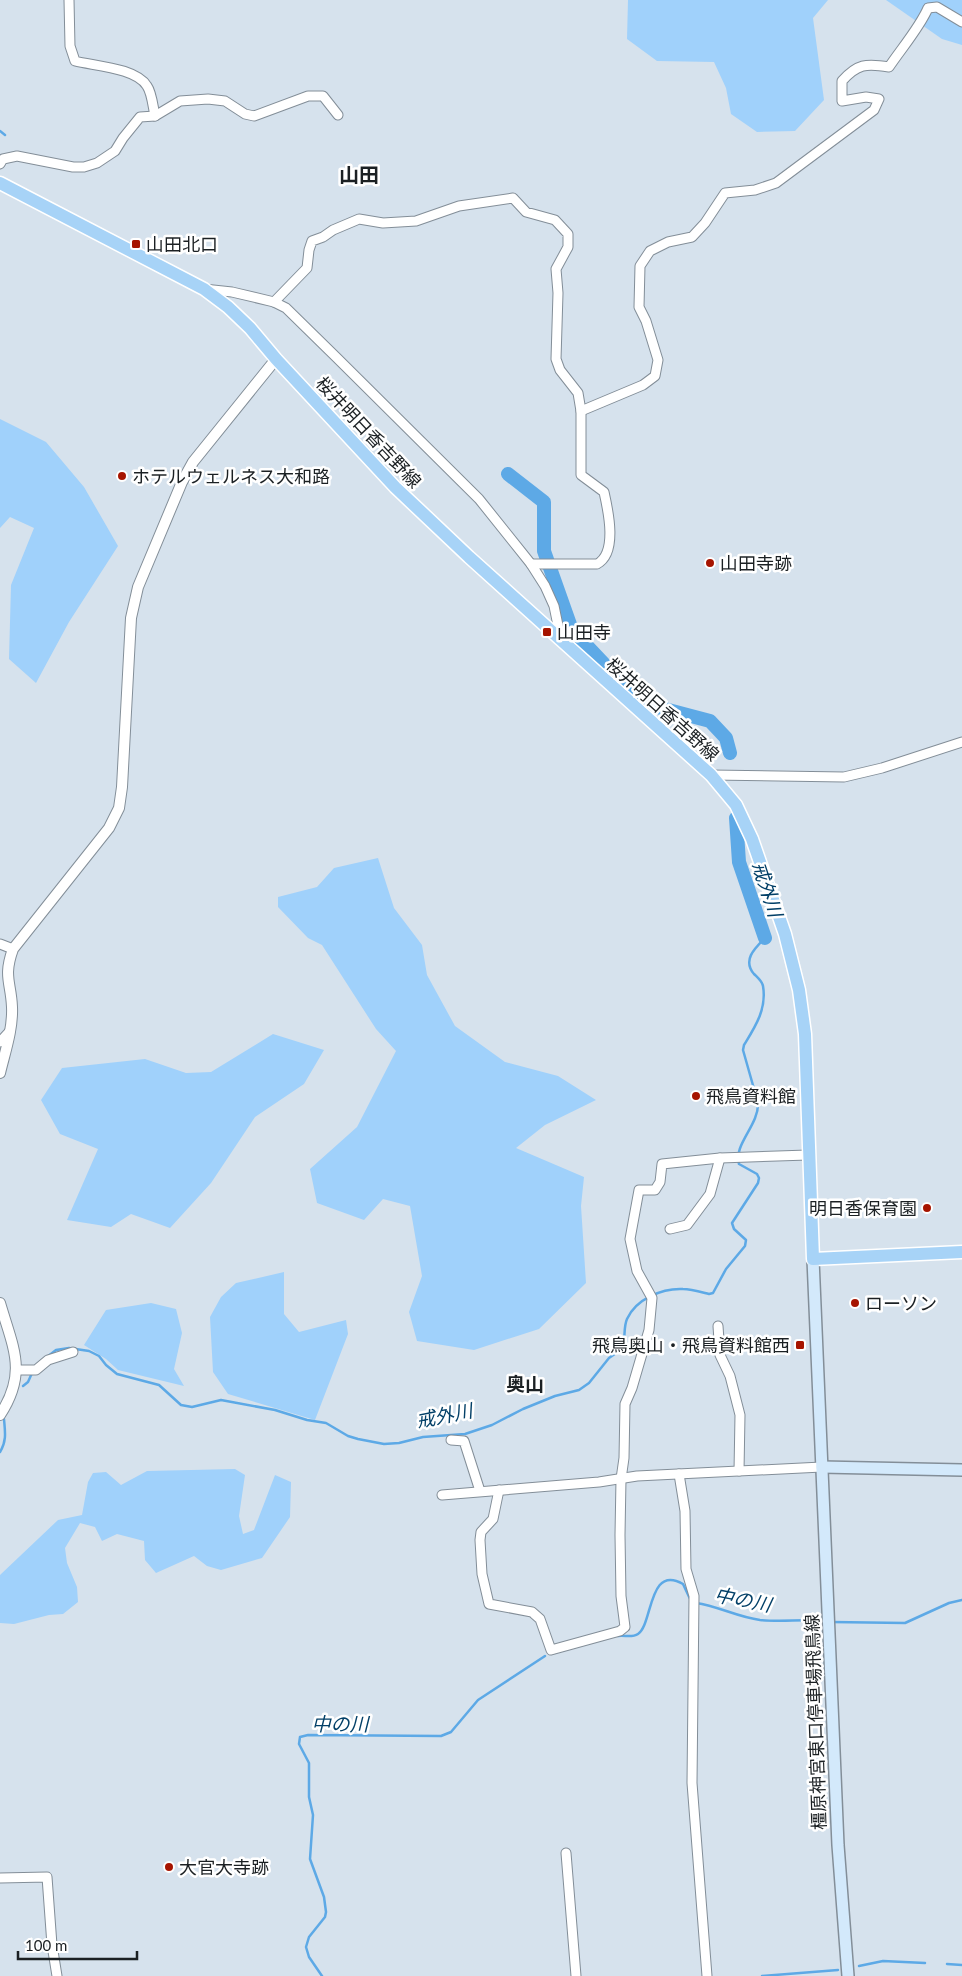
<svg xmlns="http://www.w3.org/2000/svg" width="962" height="1976" font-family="Lato,'Noto Sans JP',sans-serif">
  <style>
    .green { fill: #a0d1fb }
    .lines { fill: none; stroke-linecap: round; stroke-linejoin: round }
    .stream { stroke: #5da9e6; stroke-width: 2.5 }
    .river { stroke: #5da9e6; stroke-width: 14 }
    .minor-casing { stroke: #838e98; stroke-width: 11 }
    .tertiary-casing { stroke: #838e98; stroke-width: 12 }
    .secondary-casing { stroke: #838e98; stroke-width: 14 }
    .primary-casing { stroke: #fff; stroke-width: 15 }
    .minor { stroke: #fff; stroke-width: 9 }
    .tertiary { stroke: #fff; stroke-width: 10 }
    .secondary { stroke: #d3e9fb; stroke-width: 11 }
    .primary { stroke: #a7d3f7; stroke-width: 12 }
    .poi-dot { fill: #a61400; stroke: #fff; stroke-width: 2 }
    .labels { text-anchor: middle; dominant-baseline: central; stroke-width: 5; stroke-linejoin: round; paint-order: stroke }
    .poi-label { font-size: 18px; fill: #1b2023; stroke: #fff; text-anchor: start }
    .street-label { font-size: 18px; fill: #1b2023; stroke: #fff }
    .water-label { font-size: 19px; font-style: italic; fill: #034068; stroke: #fff }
    .neighbourhood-label { font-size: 19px; font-weight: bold; fill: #1b2023; stroke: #fff }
    .quarter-label { font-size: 20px; font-weight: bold; fill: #1b2023; stroke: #fff }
  </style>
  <rect width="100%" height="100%" fill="#d6e2ed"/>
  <!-- green -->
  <g class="green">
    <path d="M628,0H828L813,18L824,100L795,131L757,132L731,114L726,88L714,62L657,61L627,39Z"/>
    <path d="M886,0H962V45L942,39Z"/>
    <path d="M0,419L46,442L84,487L118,546L69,622L36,683L9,659L11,585L34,528L10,517L0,528Z"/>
    <path d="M378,858L394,908L422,945L427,975L455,1026L505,1062L558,1076L596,1100L545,1125L516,1148L584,1177L581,1206L586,1283L539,1329L474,1350L417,1341L409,1312L422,1276L410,1206L383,1199L364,1220L317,1203L310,1169L357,1127L396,1051L376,1029L322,945L308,938L278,907V897L317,887L334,868Z"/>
    <path d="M273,1034L324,1050L304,1084L255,1117L211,1183L170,1228L131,1214L111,1227L67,1220L98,1149L60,1134L41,1100L62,1068L145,1059L186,1073L211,1072Z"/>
    <path d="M284,1272V1314L299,1332L346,1320L348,1334L315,1420L228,1394L213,1372L210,1317L221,1297L236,1283Z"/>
    <path d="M151,1303L176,1309L182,1333L174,1369L184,1386L118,1370L106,1359L84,1345L106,1310Z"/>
    <path d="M235,1469L245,1475L239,1516L243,1534L254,1530L275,1475L291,1482L290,1517L262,1558L221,1570L207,1566L194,1556L156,1573L145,1560L144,1541L117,1534L102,1541L95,1527L80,1523L65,1548L67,1563L77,1587L78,1602L63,1614L49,1615L14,1624L0,1623V1575L58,1520L82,1515L88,1482L93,1473L106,1472L121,1485L147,1471Z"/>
  </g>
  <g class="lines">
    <!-- stream -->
    <g class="stream">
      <path d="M0,131L5,135"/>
      <path d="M47,1357L56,1350L69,1348L89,1351L99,1356L106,1365L117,1374L159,1385L181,1405L192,1407L221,1400L275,1410L307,1420L326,1423L348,1436L358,1439L384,1444L399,1443L423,1437L465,1434L492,1425L523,1409L555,1396L579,1390L589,1383L609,1358L622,1349C626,1339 623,1328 627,1319C636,1299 662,1288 683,1289C691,1289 701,1292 709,1294L713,1293L726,1269L745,1246L746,1240L734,1229L732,1223L758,1183L759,1178L757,1174L739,1164C733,1145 759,1125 758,1103L743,1050L744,1045C755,1027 767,1009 763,986C762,981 758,978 754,974C742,960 755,948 765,938"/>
      <path d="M23,1386L28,1382L32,1373"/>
      <path d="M0,1452C7,1441 5,1431 4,1419"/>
      <path d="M696,1603C718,1606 737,1617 760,1620C781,1622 804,1619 825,1621"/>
      <path d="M831,1622L905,1623L949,1603L962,1600"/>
      <path d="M618,1636C625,1635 632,1638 638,1634C653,1624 648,1564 683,1584L691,1601"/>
      <path d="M947,1964L962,1965"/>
      <path d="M859,1966L883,1961L925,1963"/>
      <path d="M322,1976L309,1957L306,1947L309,1937L325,1917L326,1912L324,1897L310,1859L313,1815L309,1797V1763L299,1744L300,1737L308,1735L441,1736L451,1732L478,1700L545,1656"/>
      <path d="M762,1976L838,1970"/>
    </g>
    <!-- river -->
    <g class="river">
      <path d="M508,474L544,502V551L572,630L623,684L657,707L710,721L726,738L730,753"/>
      <path d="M736,818L739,862L765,938"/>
    </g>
    <defs>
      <g id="minor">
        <path d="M69,0L70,46L75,61C95,66 136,68 147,86C152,93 153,107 155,116"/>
        <path d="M0,164L3,159L17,156L73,167H84L97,163L115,151L123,138L140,117L155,116L180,101L208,99L225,101L245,114L254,116L308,96H323L338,115"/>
        <path d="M204,289L232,292L274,302L286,308L337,358L479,499L531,564L545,586L554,606L561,640"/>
        <path d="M274,302L307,268L309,250L312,241L323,237L333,230L359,219L383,223L416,221L459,206L513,198L526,212L555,220L568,234V247L556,269L558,293L556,359L560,370L578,393L581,411V475L604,492C608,510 618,553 597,564H531"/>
        <path d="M581,411L643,385L655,376L658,360L646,321L639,307L640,266L650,251L668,242L692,237L705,223L725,193L755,190L776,183L874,110L879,99L866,97L842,101V81C857,64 866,63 889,67C901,49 920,27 928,8L937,7L962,22"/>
        <path d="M711,775L844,777L882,768L962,742"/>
        <path d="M0,944L13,949"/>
        <path d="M0,1042L10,1031"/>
        <path d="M670,1229L687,1225L710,1194L720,1158"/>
        <path d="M718,1326L720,1355L730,1376L740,1415L739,1471"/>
        <path d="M16,1370H36L48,1360L73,1352"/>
        <path d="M451,1440L464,1441L480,1491"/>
        <path d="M679,1474L685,1511L686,1569L694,1596L692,1783L707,1976"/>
        <path d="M499,1490L493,1519L481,1532L480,1540L482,1574L489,1604L532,1612L540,1619L551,1650L620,1631L625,1627L621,1596L620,1535L621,1479L624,1458L625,1404L632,1388L649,1330L652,1298L637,1271L630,1239L639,1190H655L660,1182L662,1164L720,1158L808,1155"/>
        <path d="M442,1495L599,1482L637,1476L822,1467"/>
        <path d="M566,1853L576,1976"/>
        <path d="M0,1878L47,1877L52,1945L57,1976"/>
      </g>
      <g id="tertiary">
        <path d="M0,1073C5,1052 13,1029 12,1007C11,982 3,977 13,949L109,828L119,808L122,787L131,618L138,587L182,482L193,462L276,359"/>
        <path d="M0,1303C13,1348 28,1372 0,1415"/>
      </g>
      <g id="secondary">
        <path d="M813,1259L838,1845L848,1976"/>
        <path d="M822,1467L962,1470"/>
      </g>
      <path id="primary" d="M0,183L204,289L228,307L250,328L276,359L395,487L469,557L711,775L736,805L752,839L785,934L799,990L805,1034L813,1259L962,1252"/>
    </defs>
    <!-- minor casing -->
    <use href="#minor" class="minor-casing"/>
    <!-- tertiary casing -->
    <use href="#tertiary" class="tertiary-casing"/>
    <!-- secondary casing -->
    <use href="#secondary" class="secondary-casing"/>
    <!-- primary casing -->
    <use href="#primary" class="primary-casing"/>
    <!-- minor -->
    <use href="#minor" class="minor"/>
    <!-- tertiary -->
    <use href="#tertiary" class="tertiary"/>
    <!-- secondary -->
    <use href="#secondary" class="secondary"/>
    <!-- primary -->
    <use href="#primary" class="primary"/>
  </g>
  <!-- markers -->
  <g class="poi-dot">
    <rect x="131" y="239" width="10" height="10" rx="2.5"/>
    <circle cx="122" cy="476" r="5"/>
    <circle cx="710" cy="563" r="5"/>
    <rect x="542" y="627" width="10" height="10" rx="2.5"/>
    <circle cx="696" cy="1096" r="5"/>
    <circle cx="927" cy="1208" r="5"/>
    <circle cx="855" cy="1303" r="5"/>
    <rect x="795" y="1340" width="10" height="10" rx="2.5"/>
    <circle cx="169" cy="1867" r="5"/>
  </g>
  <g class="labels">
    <!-- poi labels -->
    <g class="poi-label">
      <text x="146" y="244">山田北口</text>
      <text x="132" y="476">ホテルウェルネス大和路</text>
      <text x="720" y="563">山田寺跡</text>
      <text x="557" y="632">山田寺</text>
      <text x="706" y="1096">飛鳥資料館</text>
      <text x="917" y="1208" text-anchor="end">明日香保育園</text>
      <text x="865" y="1303">ローソン</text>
      <text x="790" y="1345" text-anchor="end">飛鳥奥山・飛鳥資料館西</text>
      <text x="179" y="1867">大官大寺跡</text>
    </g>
    <!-- street labels -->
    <g class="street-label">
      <text transform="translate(369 432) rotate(47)">桜井明日香吉野線</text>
      <text transform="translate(663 709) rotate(42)">桜井明日香吉野線</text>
      <text transform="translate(815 1722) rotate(-92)">橿原神宮東口停車場飛鳥線</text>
    </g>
    <!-- water labels -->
    <g class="water-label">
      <text transform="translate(768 889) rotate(72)">戒外川</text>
      <text transform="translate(444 1415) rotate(-11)">戒外川</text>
      <text transform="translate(743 1599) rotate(11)">中の川</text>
      <text x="340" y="1723">中の川</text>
    </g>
    <!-- neighbourhood labels -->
    <g class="neighbourhood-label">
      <text x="525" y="1383">奥山</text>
    </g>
    <!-- quarter labels -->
    <g class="quarter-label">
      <text x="359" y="174">山田</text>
    </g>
  </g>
  <!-- scale -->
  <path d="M18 1951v8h119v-8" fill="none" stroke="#1b2023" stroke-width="2.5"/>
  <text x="25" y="1951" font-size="15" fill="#1b2023" stroke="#ffffff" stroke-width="4" paint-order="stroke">100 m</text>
</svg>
